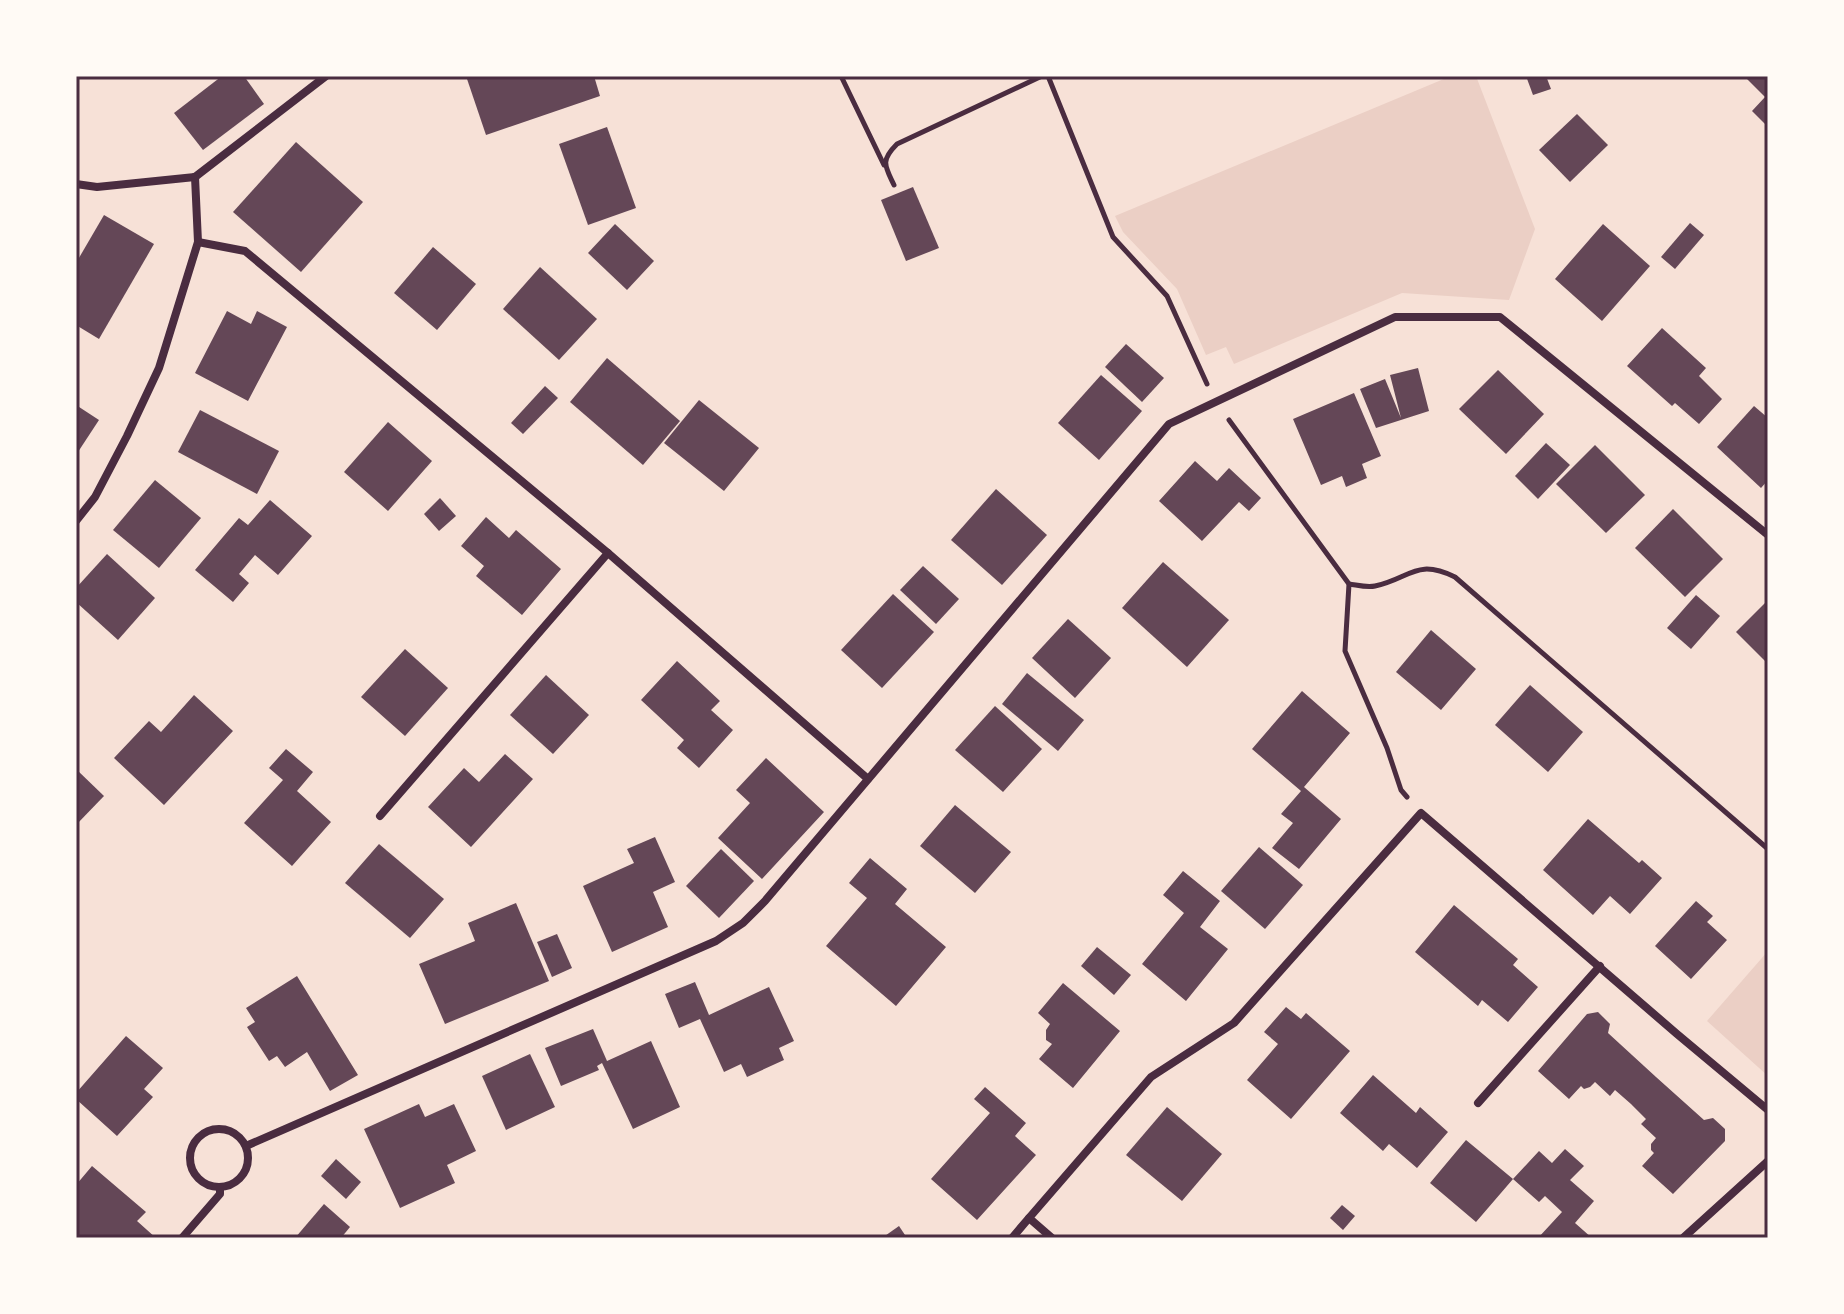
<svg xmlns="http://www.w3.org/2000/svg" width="1844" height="1314" font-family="Spectral,serif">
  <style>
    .green { fill: #ebcfc5 }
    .building { fill: #644757 }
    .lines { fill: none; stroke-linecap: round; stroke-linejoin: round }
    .path { stroke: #4a2c40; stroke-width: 5 }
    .minor { stroke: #4a2c40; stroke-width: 8 }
    .neatline { fill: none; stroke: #4a2c40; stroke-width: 3 }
  </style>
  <rect width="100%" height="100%" fill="#f7e1d7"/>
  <!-- green -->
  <g class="green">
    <path d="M1451,76H1476L1535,229L1509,300L1402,293L1234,364L1226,347L1206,355L1177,289L1123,232L1115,216Z"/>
    <path d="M1768,951V1076L1707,1021Z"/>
  </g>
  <!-- building -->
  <g class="building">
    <path d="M222,76H244L264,104L203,150L174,113Z"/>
    <path d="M466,76H594L600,96L486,135Z"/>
    <path d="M1526,76H1546L1551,89L1533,95Z"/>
    <path d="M1744,76H1768V127L1752,111L1765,97Z"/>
    <path d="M1577,114L1608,145L1570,182L1539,150Z"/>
    <path d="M607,127L636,208L588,225L559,144Z"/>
    <path d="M296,142L363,202L301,272L233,212Z"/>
    <path d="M913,187L939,248L906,261L881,200Z"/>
    <path d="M104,215L154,244L99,339L76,325V263Z"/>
    <path d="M1690,223L1704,235L1675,269L1661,257Z"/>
    <path d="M615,224L654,261L627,290L588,253Z"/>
    <path d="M1603,224L1650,266L1602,321L1555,279Z"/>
    <path d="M433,247L476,284L437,330L394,293Z"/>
    <path d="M540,267L597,319L559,360L503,309Z"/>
    <path d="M227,311L251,324L257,311L287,327L248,401L195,373Z"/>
    <path d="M1662,328L1706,368L1699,376L1722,399L1699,424L1675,403L1672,406L1627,366Z"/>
    <path d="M1126,344L1164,378L1142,402L1105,367Z"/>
    <path d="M607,358L680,421L643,465L570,402Z"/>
    <path d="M1418,368L1429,411L1376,428L1360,389L1385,379L1401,418L1390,375Z"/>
    <path d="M1498,370L1544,414L1506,454L1459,409Z"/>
    <path d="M1101,375L1142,411L1099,460L1058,423Z"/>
    <path d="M545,386L558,398L523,434L511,423Z"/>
    <path d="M1354,393L1381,456L1362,464L1367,478L1346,487L1342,476L1321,485L1293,419Z"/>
    <path d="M699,400L759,448L724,491L664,443Z"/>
    <path d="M76,405L99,420L76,455Z"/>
    <path d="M1754,406L1768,418V480L1761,488L1717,447Z"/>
    <path d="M200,410L279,451L257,494L178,452Z"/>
    <path d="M388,422L432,461L388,511L344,472Z"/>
    <path d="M1546,443L1570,465L1538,499L1515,476Z"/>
    <path d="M1595,445L1645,495L1606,533L1556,484Z"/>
    <path d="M1195,461L1217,481L1229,468L1261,498L1249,511L1239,502L1202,541L1159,501Z"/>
    <path d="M155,480L201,518L159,568L113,530Z"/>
    <path d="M996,489L1047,535L1002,585L951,540Z"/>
    <path d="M440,498L456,516L439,531L424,514Z"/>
    <path d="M270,500L312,536L278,575L255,555L239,574L249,583L233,602L195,570L239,518L248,525Z"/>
    <path d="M1673,509L1723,559L1685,597L1635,548Z"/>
    <path d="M486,517L509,538L516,530L561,569L522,615L476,576L484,566L461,546Z"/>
    <path d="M107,554L155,598L118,640L76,602V588Z"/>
    <path d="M1163,562L1229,620L1187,667L1122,608Z"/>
    <path d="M923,566L959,599L936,624L900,590Z"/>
    <path d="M893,594L934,632L882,688L841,650Z"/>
    <path d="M1696,595L1720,616L1691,649L1667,628Z"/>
    <path d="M1768,600V664L1736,632Z"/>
    <path d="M1068,619L1111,658L1075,698L1032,658Z"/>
    <path d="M1431,630L1476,669L1441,710L1396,672Z"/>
    <path d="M405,649L448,688L405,736L361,697Z"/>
    <path d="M677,661L720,701L711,710L733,730L699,768L677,748L684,740L641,700Z"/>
    <path d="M1027,673L1084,720L1058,751L1002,704Z"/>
    <path d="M546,675L589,715L553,754L510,715Z"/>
    <path d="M1530,685L1583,732L1548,772L1495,725Z"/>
    <path d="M1302,691L1350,733L1304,787L1341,819L1299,869L1272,848L1293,823L1281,814L1301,791L1252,749Z"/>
    <path d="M194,695L233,731L164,805L114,758L149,721L161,732Z"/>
    <path d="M995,706L1042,749L1003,792L955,750Z"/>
    <path d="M286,749L313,772L297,791L331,822L292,866L244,823L283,780L269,768Z"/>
    <path d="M505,754L533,779L471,847L428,807L464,768L479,782Z"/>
    <path d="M766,758L824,812L762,879L718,838L750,803L736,790Z"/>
    <path d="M76,769L104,796L76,825Z"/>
    <path d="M955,805L1011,852L975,893L920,846Z"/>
    <path d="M1588,819L1639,863L1642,860L1662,878L1630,914L1610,896L1593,915L1543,870Z"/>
    <path d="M655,837L675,882L653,892L668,927L612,952L583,886L634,863L627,849Z"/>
    <path d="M379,844L444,899L410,938L345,883Z"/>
    <path d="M1259,847L1303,885L1265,929L1221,891Z"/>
    <path d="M721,849L754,881L719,918L686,886Z"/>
    <path d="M870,858L907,889L895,904L946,947L896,1006L826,946L867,898L849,883Z"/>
    <path d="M1183,871L1220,901L1200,927L1228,949L1186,1001L1142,964L1184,913L1163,895Z"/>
    <path d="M1696,901L1713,916L1707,922L1727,940L1691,979L1655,946Z"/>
    <path d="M516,903L549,981L445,1024L419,964L475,941L468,923Z"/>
    <path d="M1454,905L1518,959L1513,965L1538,987L1508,1022L1482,1000L1478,1006L1415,952Z"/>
    <path d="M557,934L572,968L552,977L537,942Z"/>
    <path d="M1097,947L1131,975L1114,995L1081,966Z"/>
    <path d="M297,976L358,1075L330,1091L307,1052L285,1067L277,1056L269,1061L247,1027L255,1022L246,1008Z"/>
    <path d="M695,982L709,1015L769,987L794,1041L779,1048L784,1060L747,1077L741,1064L724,1072L700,1019L679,1028L665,994Z"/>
    <path d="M1063,983L1120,1031L1073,1088L1039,1059L1052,1044L1046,1040V1030L1050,1024L1038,1013Z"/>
    <path d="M1286,1007L1301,1019L1306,1013L1350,1051L1291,1119L1247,1080L1278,1044L1264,1032Z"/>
    <path d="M1598,1012L1610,1024L1608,1033L1656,1077L1704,1120L1713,1118L1725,1129V1141L1673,1194L1642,1166L1654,1153L1651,1150V1144L1656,1138L1641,1124L1646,1119L1631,1104L1615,1090L1610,1096L1595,1082L1590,1087L1584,1089L1581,1086L1569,1099L1538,1071L1587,1014Z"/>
    <path d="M593,1029L607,1061L651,1041L680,1107L633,1129L602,1063L597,1066L599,1070L561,1086L545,1048Z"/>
    <path d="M126,1036L163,1068L144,1089L153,1097L117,1136L76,1099V1093Z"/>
    <path d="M530,1054L555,1107L506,1130L482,1076Z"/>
    <path d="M1373,1075L1416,1113L1420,1107L1448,1132L1417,1168L1389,1144L1383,1151L1340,1113Z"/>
    <path d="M985,1087L1026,1123L1015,1136L1036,1155L977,1220L931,1179L990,1113L974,1099Z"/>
    <path d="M419,1104L425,1117L454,1104L476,1151L447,1165L455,1183L400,1208L364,1129Z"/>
    <path d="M1167,1107L1222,1154L1182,1201L1126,1155Z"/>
    <path d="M1466,1140L1513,1179L1539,1151L1552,1163L1565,1149L1584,1166L1570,1180L1594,1201L1575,1223L1592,1238H1538L1562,1212L1545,1196L1539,1202L1513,1179L1476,1222L1430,1183Z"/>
    <path d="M336,1159L361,1182L346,1199L321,1176Z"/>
    <path d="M92,1166L146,1212L137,1221L156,1238H76V1185Z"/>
    <path d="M324,1204L350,1227L341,1238H295Z"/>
    <path d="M1342,1205L1355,1216L1343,1230L1330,1218Z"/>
    <path d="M899,1226L907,1238H882Z"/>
  </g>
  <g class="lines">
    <!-- path -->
    <g class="path">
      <path d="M841,76L884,165"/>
      <path d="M1048,76L1113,237L1167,296L1207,384"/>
      <path d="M894,185C885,166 880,161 897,144L1042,76"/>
      <path d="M1229,420L1349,584L1345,651L1387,748L1401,790L1407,797"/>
      <path d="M1349,584C1357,585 1367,588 1375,586C1411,578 1416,558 1455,577L1768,849"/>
    </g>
    <!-- minor -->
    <g class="minor">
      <path d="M195,177L326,76"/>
      <path d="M76,184L97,187L195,177"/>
      <path d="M198,242L245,251L608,553L868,779"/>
      <path d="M76,521L95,497L127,436L159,368L198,242L195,177"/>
      <path d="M380,816L608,553"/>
      <path d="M1478,1103L1600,966"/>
      <circle cx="219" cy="1158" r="29"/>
      <path d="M246,1146L716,941L743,923L765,901L1169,424L1395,317H1500L1768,535"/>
      <path d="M182,1238L220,1194V1187"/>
      <path d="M1012,1238L1029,1218"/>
      <path d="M1052,1238L1029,1218L1151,1077L1234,1023L1421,813L1677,1034L1768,1110"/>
      <path d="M1683,1238L1768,1161"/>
    </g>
  </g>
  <!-- border -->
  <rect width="1844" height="1314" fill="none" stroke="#fffaf5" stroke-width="156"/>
  <rect x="78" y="78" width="1688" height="1158" class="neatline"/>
</svg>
